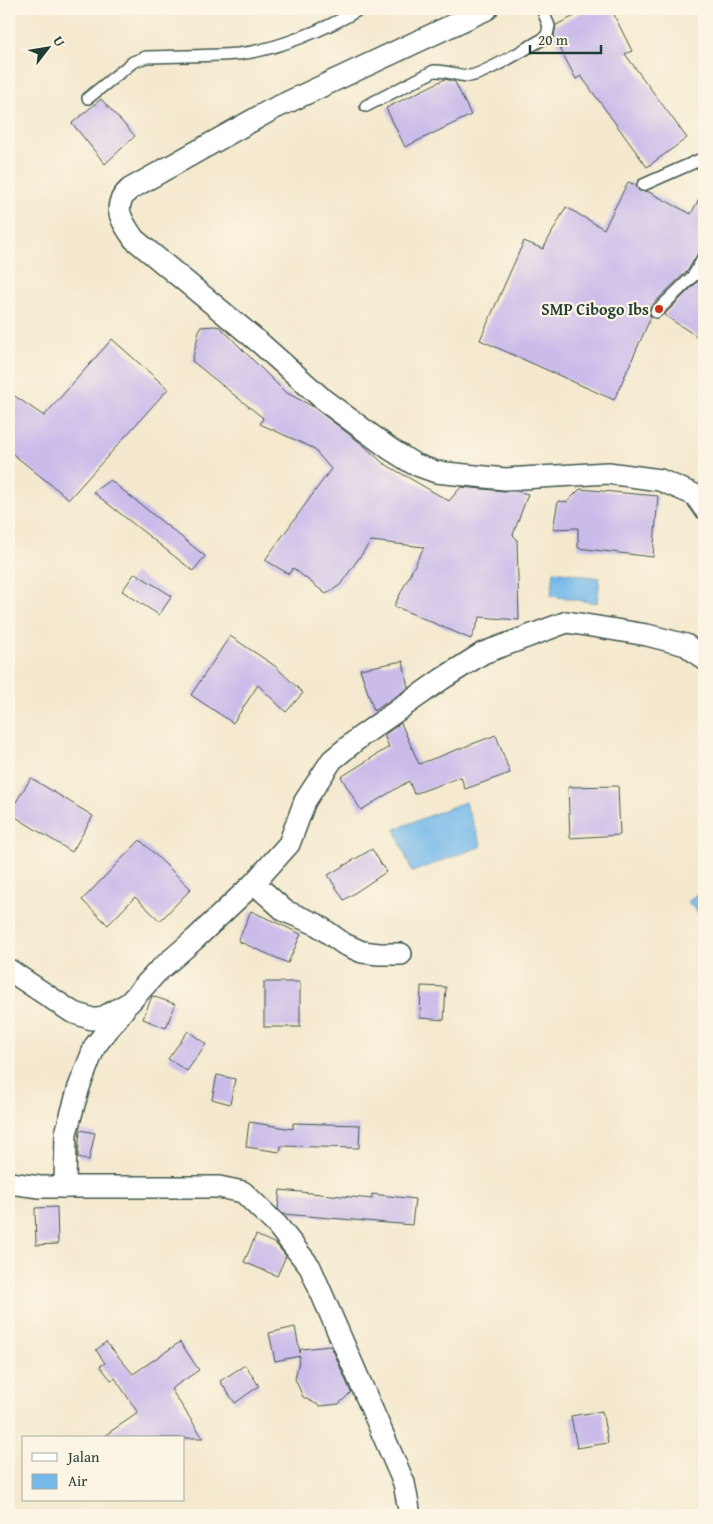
<svg xmlns="http://www.w3.org/2000/svg" width="713" height="1524" font-family="'Gentium Book Plus',serif">
  <style>
    .water { fill: #74b9ea; stroke: #4a7b8f }
    .building { fill: #cabbea }
    .lines { fill: none; stroke-linecap: round; stroke-linejoin: round }
    .lane-casing { stroke: #3f574b; stroke-width: 14 }
    .street-casing { stroke: #3f574b; stroke-width: 24 }
    .lane { stroke: #fff; stroke-width: 11 }
    .street { stroke: #fff; stroke-width: 21 }
    .poi-dot { fill: #c8321e; stroke: #fcf5e5; stroke-width: 2 }
    .labels { text-anchor: middle; dominant-baseline: central; stroke-width: 4.5; stroke-linejoin: round; paint-order: stroke }
    .poi-label { font-size: 16px; font-weight: bold; fill: #1f3d34; stroke: #fcf5e5; text-anchor: end }
  </style>
  <rect width="100%" height="100%" fill="#fcf5e5"/>
  <filter id="ink" filterUnits="userSpaceOnUse"><feTurbulence type="fractalNoise" baseFrequency=".02" numOctaves="2"/><feDisplacementMap in="SourceGraphic" scale="10" xChannelSelector="R" yChannelSelector="G"/><feConvolveMatrix kernelMatrix="1 2 1 2 8 2 1 2 1" color-interpolation-filters="sRGB"/></filter>
  <filter id="wash" filterUnits="userSpaceOnUse"><feTurbulence type="fractalNoise" baseFrequency=".0096" numOctaves="4" result="noise"/><feDisplacementMap in="SourceGraphic" scale="20" xChannelSelector="R" yChannelSelector="G"/><feGaussianBlur stdDeviation="1.12" result="paint"/><feColorMatrix in="noise" values="0 0 0 0 0 0 0 0 0 0 0 0 0 0 0 0 0 1.4 0 .05"/><feComposite in="paint" operator="in"/></filter>
  <g filter="url(#wash)">
    <rect width="100%" height="100%" fill="#f4e9ce"/>
    <!-- water -->
    <g class="water">
      <path d="M554,571L600,578L597,603L551,596Z"/>
      <path d="M465,802L482,846L412,872L395,829Z"/>
      <path d="M704,887V920L688,902Z"/>
    </g>
    <g id="blocks">
      <!-- building -->
      <g class="building">
        <path d="M589,9H611L632,51L625,54L687,138L647,167L581,76L576,79L554,37L556,25Z"/>
        <path d="M445,79L455,82L471,115L405,147L386,108Z"/>
        <path d="M101,99L135,136L105,164L72,123Z"/>
        <path d="M628,182L636,185L639,191H647L691,214L704,189V250L698,253L688,270L650,307L649,313L651,317L614,400L480,340L524,241L543,249L566,207L604,229Z"/>
        <path d="M704,272V341L664,315L699,280Z"/>
        <path d="M215,326L220,327L285,392L312,406L362,444L383,463L449,501L461,487L504,491H516L528,494L513,535L517,539L519,620L480,617L471,639L394,606L424,547L371,541L340,585L326,594L293,568L289,574L265,560L331,469L313,448L260,424L263,418L192,361L200,327Z"/>
        <path d="M112,339L168,389L69,499L9,451V392L44,416Z"/>
        <path d="M110,480L205,556L193,571L93,492Z"/>
        <path d="M580,489L658,496L653,557L578,548V528L553,529L558,501L567,502Z"/>
        <path d="M135,573L172,596L159,615L122,591Z"/>
        <path d="M230,636L275,666L303,693L286,712L258,685L233,723L191,695Z"/>
        <path d="M403,661L408,688L374,711L360,669Z"/>
        <path d="M401,723L419,764L496,735L510,773L465,789L461,777L414,794L409,781L361,810L341,777L389,747L384,735Z"/>
        <path d="M31,778L93,816L72,852L9,813Z"/>
        <path d="M618,786L620,835L570,838L568,787Z"/>
        <path d="M140,840L191,889L160,921L135,897L108,925L82,900Z"/>
        <path d="M372,849L386,872L344,900L328,875Z"/>
        <path d="M251,911L301,934L288,963L238,941Z"/>
        <rect x="264" y="982" width="36" height="45"/>
        <path d="M421,986L446,987L444,1020L420,1018Z"/>
        <path d="M152,996L175,1004L166,1028L143,1019Z"/>
        <path d="M188,1031L206,1044L187,1071L168,1059Z"/>
        <path d="M217,1075L235,1079L230,1104L212,1099Z"/>
        <path d="M249,1122L293,1129V1123L360,1125L359,1148L281,1146L280,1152L246,1147Z"/>
        <path d="M80,1130L95,1133L89,1160L78,1157Z"/>
        <path d="M280,1190L372,1199V1194L415,1199L412,1225L283,1214L278,1209Z"/>
        <path d="M57,1207L58,1244L36,1245L35,1208Z"/>
        <path d="M256,1235L276,1244L286,1256L277,1276L244,1262Z"/>
        <path d="M295,1327L300,1353L301,1349L331,1346L351,1392L339,1404L320,1406L303,1397L295,1379L300,1356L275,1361L269,1333Z"/>
        <path d="M106,1342L133,1374L180,1342L199,1370L171,1389L203,1438H101L138,1413L115,1378L111,1380L100,1366L105,1363L96,1350Z"/>
        <path d="M245,1365L259,1386L235,1403L220,1381Z"/>
        <path d="M602,1411L608,1443L577,1448L571,1416Z"/>
      </g>
    </g>
  </g>
  <g filter="url(#ink)">
    <use href="#blocks" fill-opacity="0" stroke="#3f574b" stroke-width="1"/>
    <g class="lines">
      <defs>
        <g id="lane">
          <path d="M88,98L133,62L146,57C177,56 208,56 238,54C277,50 326,29 360,9"/>
          <path d="M366,106L434,71C446,70 457,76 469,76C484,75 528,47 543,39L547,35L549,26L542,9"/>
          <path d="M643,185L704,158"/>
          <path d="M656,312L694,275L704,257"/>
        </g>
        <g id="street">
          <path d="M487,9L271,110L130,189C110,206 122,221 134,239L260,343L325,401L390,449L414,464L436,472L505,479L608,473L660,480L695,495L704,508"/>
          <path d="M254,883L285,911L316,924L344,944L362,952L379,954H401"/>
          <path d="M9,970L72,1012L92,1019H100L129,1003L157,972L195,939L254,883L289,844L305,801L332,760L360,737L442,679L483,653L567,622L647,635L686,645L704,659"/>
          <path d="M9,1183L40,1187H219L243,1192L277,1225L310,1267L404,1483L410,1515"/>
          <path d="M65,1187L66,1133L79,1087L95,1046L124,1009"/>
        </g>
      </defs>
      <!-- lane casing -->
      <use href="#lane" class="lane-casing"/>
      <!-- street casing -->
      <use href="#street" class="street-casing"/>
      <!-- lane -->
      <use href="#lane" class="lane"/>
      <!-- street -->
      <use href="#street" class="street"/>
    </g>
  </g>
  <!-- markers -->
  <circle class="poi-dot" cx="659" cy="309" r="5"/>
  <g class="labels">
    <!-- poi labels -->
    <g class="poi-label">
      <text x="649" y="309">SMP Cibogo Ibs</text>
    </g>
  </g>
  <!-- margin -->
  <rect width="713" height="1524" fill="none" stroke="#fcf5e5" stroke-width="30"/>
  <!-- legend -->
  <rect x="22" y="1436" width="162" height="65" fill="#fcf5e5" stroke="#a4ab9e"/>
  <rect x="32" y="1453" width="25" height="8" fill="#ffffff" stroke="#a4ab9e"/>
  <text x="68" y="1462" font-size="15" fill="#1f3d34">Jalan</text>
  <rect x="32" y="1474" width="25" height="15" fill="#74b9ea" stroke="#a4ab9e"/>
  <text x="68" y="1486" font-size="15" fill="#1f3d34">Air</text>
  <!-- north arrow -->
  <g transform="translate(48 48) rotate(59)" stroke="#fcf5e5" stroke-width="4" paint-order="stroke">
  <path d="M0-4L9 19L0 12L-9 19Z" fill="#1f3d34"/>
  <text y="-8" font-size="14" font-weight="bold" text-anchor="middle" fill="#1f3d34">U</text>
  </g>
  <!-- scale -->
  <path d="M530 45v8h71v-8" fill="none" stroke="#1f3d34" stroke-width="2.5"/>
  <text x="538" y="45" font-size="15" fill="#1f3d34" stroke="#fcf5e5" stroke-width="4" paint-order="stroke">20 m</text>
</svg>
